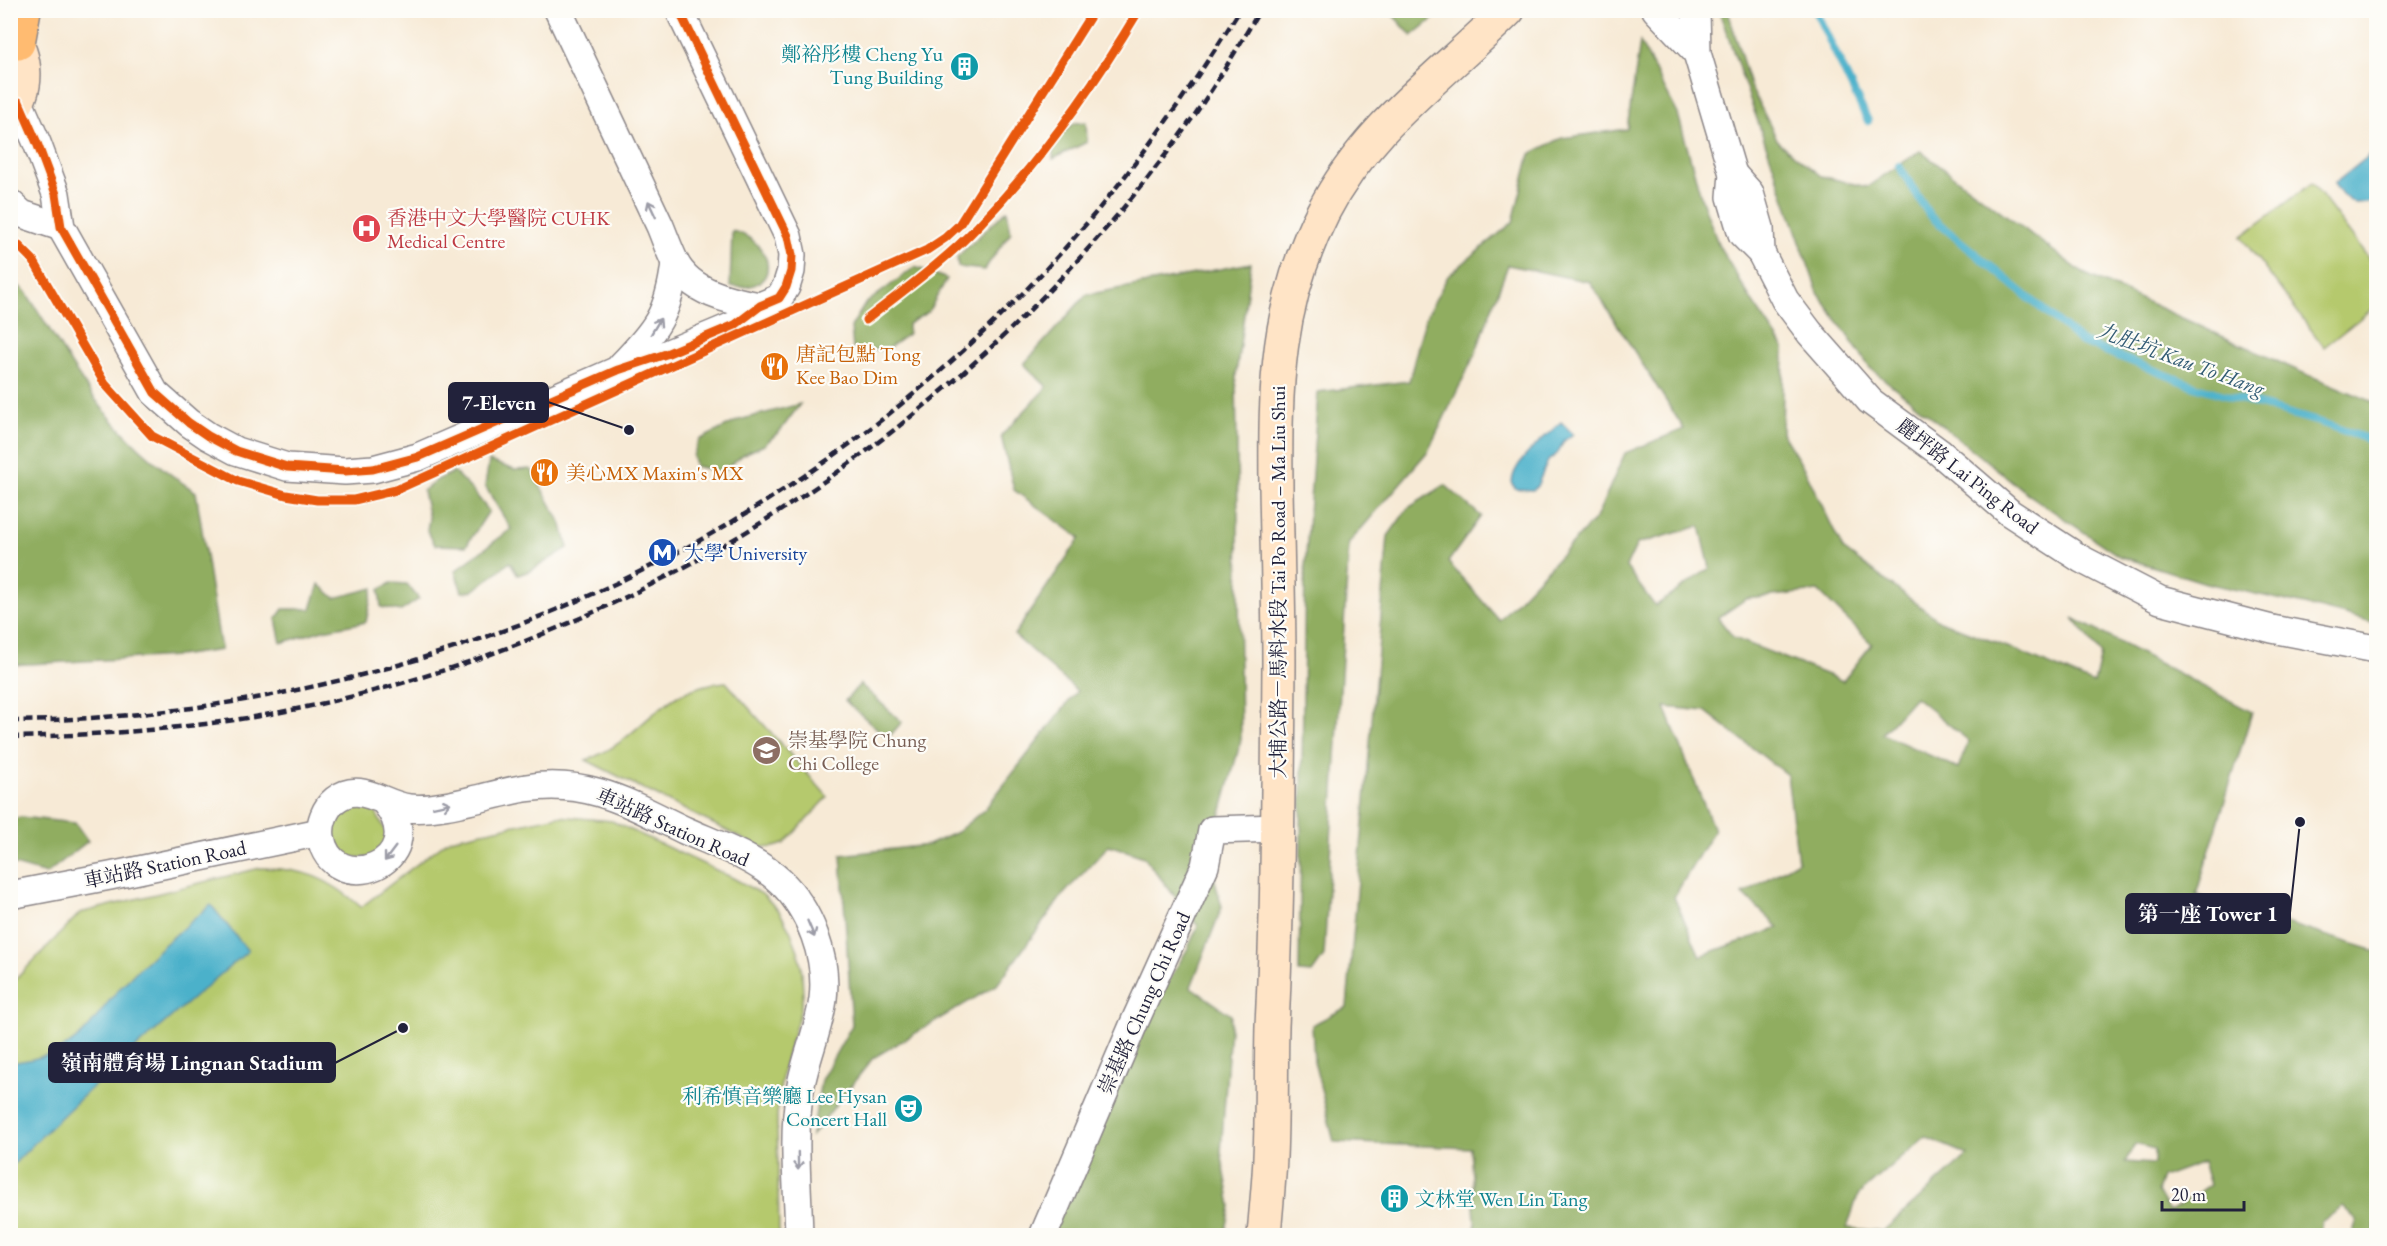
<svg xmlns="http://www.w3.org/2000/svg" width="2387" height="1246" font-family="'EB Garamond','Noto Serif TC',serif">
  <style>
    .green { fill: #b5c96d; stroke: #6c7654; stroke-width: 1.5 }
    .forest { fill: #90ad60; stroke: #59684e; stroke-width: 1.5; fill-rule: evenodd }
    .water { fill: #4bb1ca; stroke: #366a82; stroke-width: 1.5 }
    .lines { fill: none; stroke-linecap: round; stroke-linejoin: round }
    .stream { stroke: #4bb1ca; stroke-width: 8 }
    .street-casing { stroke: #8c8688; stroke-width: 30 }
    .secondary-casing { stroke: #8c8688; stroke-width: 36 }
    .highway-casing { stroke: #8c8688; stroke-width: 36 }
    .street { stroke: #fff; stroke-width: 27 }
    .secondary { stroke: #ffe4c6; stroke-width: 33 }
    .highway { stroke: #ffbb71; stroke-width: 33 }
    .rail { stroke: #22223b; stroke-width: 4.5; stroke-dasharray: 9 4.5; stroke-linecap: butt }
    .cycleway-casing { stroke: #fdfcf7; stroke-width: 13 }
    .cycleway { stroke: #e8590c; stroke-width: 9 }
    .oneway { stroke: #9c9ca7 }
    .labels { text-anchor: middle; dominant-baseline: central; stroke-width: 4.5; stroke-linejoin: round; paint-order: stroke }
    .culture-label { font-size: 20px; fill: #0d838f; stroke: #fdfcf7; text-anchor: end }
    .health-label { font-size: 20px; fill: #be3a42; stroke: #fdfcf7; text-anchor: start }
    .food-label { font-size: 20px; fill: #c56008; stroke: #fdfcf7; text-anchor: start }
    .street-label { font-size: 20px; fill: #22223b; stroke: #fdfcf7 }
    .transit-label { font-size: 20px; fill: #164399; stroke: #fdfcf7; text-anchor: start }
    .education-label { font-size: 20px; fill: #785e54; stroke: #fdfcf7; text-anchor: start }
    .water-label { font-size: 21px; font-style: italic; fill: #325b74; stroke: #fdfcf7 }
    .leader { fill: none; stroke: #22223b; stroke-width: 2 }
    .callout-dot { fill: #22223b; stroke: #fdfcf7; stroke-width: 2 }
    .callout { fill: #22223b; stroke: #22223b; stroke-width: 2 }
    .callout-label { font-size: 21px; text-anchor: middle; font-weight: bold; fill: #fff }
  </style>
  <rect width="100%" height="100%" fill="#fdfcf7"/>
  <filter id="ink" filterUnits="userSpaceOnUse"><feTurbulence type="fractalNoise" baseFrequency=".0167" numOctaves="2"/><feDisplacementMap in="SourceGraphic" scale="12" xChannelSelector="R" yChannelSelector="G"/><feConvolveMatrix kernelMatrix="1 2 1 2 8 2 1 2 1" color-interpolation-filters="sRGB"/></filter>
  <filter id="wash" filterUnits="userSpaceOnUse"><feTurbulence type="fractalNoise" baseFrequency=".008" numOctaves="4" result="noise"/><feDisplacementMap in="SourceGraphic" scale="24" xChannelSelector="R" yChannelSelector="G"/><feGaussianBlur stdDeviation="1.35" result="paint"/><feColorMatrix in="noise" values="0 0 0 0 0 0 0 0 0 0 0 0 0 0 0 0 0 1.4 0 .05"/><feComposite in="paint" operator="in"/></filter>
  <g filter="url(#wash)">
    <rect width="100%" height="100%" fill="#f7ead6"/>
    <!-- green -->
    <g class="green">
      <path d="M2312,183L2376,268V306L2324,347L2241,237Z"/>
      <path d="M726,682L828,797L785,843C775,848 767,849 755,845L586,760C646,739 655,687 726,682Z"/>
      <path d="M353,805L372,806L389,837L373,858L347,857C329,837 325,817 353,805Z"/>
      <path d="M558,816L612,821L733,878L762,894L779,911L790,930L798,951L802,972L803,994L799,1016L784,1064L780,1090L777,1116L779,1235L11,1236V984L80,913L260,868C303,868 329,878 361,907L450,839Z"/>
    </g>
    <!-- forest -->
    <g class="forest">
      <path d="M1389,11H1443L1412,36Z"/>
      <path d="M1719,11H1728L1750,86L1779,143L1821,176L1867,187L1920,151L2083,273L2301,372L2376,403V623L2318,608L2206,583L2119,556L2028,494L1870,368L1818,293Z"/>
      <path d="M1640,42L1678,114L1702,200L1719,246L1752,301L1784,348L1782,433L1805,470L1843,549L1940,621L2010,648L2094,684L2101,654L2073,618L2252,712L2196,895L2376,951V1235H2352L2357,1220L2343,1207L2321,1222V1233L2327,1236L1476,1235L1470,1148L1334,1142L1314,1061L1312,1025L1347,1007L1388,536L1408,508L1445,485L1481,516L1448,562L1499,620L1596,518L1625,453L1684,429L1590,282L1508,265L1475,354L1428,451L1349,543L1324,956L1312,973L1299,972L1305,568L1318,392L1409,381L1425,319L1448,276L1513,222L1530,154L1562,138L1627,129ZM1700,526L1710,568L1655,606L1626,567L1637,544ZM1818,591L1872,644L1843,681L1734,638L1718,618L1746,599ZM1915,697L1969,741L1958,768L1882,734ZM1665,707L1705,711L1787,775L1798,861L1743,894L1779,928L1700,956L1674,897L1714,830ZM1925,1137L1968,1155L1883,1231L1847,1228L1858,1195ZM2135,1144L2154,1149V1164L2125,1162ZM2203,1162L2210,1185L2169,1212L2157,1191L2162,1177Z"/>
      <path d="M1086,122L1087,142L1053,159V142L1074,123Z"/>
      <path d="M1007,210L1011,232L984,270L958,267L957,257Z"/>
      <path d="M732,231C775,240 784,295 730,286Z"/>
      <path d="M1251,263L1236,375L1241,740L1209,858L1222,907L1191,987L1231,1015L1221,1152L1231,1206L1225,1235H1050L1133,1040L1187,950L1198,926L1144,857L1109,845L1062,896L997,985L873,1058L812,1135L821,1080L852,1025L841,855L928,845L957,832L985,809L1077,691L1014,635L1080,538L1014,490L1001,436L1047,387L1024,364L1086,295Z"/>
      <path d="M915,267L947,279L928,312L908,324V334L886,350L853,349L851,327L865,304Z"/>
      <path d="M10,279L25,291C48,325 68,362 92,395C119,432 157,467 196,492L221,650L178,656L11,665Z"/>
      <path d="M800,404L781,430L764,445L744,454L722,472L695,466L693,456L699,440L739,420Z"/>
      <path d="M489,461L515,470L531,469L562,525L568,548L532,570L518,575L510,562L473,591L462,592L455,571L511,529L485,486Z"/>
      <path d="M454,472L473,491L489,511L466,546L435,545L427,530L429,519L423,491L437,480Z"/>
      <path d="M391,583L407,584L419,599L401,611L381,607L379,590Z"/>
      <path d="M319,584L335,598L373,588L366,622L323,630L281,643L276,619L283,609H311Z"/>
      <path d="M860,684L902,722L888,738L845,701Z"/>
      <path d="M20,817L75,823L88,841L46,874L11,864V820Z"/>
    </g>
    <!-- water -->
    <g class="water">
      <path d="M2375,151L2376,198L2369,203L2355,204L2342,195L2334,184Z"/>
      <path d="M1561,422L1573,434L1564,441L1557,454L1548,461L1537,486L1533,490L1516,489L1512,484C1511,462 1546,437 1561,422Z"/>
      <path d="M211,905L248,951C167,1020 85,1090 11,1167V1063C29,1060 47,1057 63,1048C89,1035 101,1008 120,988C150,956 177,932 211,905Z"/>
    </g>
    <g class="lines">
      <!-- stream -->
      <g class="stream">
        <path d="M1815,10L1868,121"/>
        <path d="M1899,166L1930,216L2082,342L2197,387L2322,423L2376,442"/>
      </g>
    </g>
  </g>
  <g filter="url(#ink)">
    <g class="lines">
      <defs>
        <g id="street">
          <path d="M558,10L660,226C665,238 669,250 675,262C690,292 730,301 760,306"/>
          <path d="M1656,10L1697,53"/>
          <path d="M1696,10L1697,53L1733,174L1731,197L1742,234L1761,253L1785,300L1810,333L1870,401L1939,452L2010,513L2081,559L2160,600L2272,629L2376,649"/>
          <path d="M19,102L37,143L56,194L61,227L155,393L189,423L208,436L236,451L287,467L345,471L373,469L418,457L618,370L666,354L735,325L760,306L779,298L786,287L791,271L792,255L788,236L679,10"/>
          <path d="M1733,174L1750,193L1760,228L1761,253"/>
          <path d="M10,203L22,214L61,227"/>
          <path d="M621,366C656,330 669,314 675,263"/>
          <path d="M385,802C434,863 331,900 321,837C319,824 325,808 335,800C360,780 383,805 409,808C440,812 493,793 526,788C588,778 630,804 684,830C715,844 754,857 780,881C810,909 828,958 823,999C819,1030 805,1059 800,1090C792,1136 798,1189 799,1236"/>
          <path d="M10,895L110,876L320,832"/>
          <path d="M1043,1236L1135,1021L1205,866L1212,830L1279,828"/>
        </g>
        <g id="secondary">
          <path d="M10,33C27,57 30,89 10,113"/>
          <path d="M1264,1236C1266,1209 1269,1183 1270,1157C1272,1113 1271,1069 1272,1026C1278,905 1278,785 1279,664C1279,605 1277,546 1276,487C1275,386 1276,304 1323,212C1367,126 1442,76 1508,10"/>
        </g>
        <path id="highway" d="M18,43L24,10"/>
      </defs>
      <!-- street casing -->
      <use href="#street" class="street-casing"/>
      <!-- secondary casing -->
      <use href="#secondary" class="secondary-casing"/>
      <!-- highway casing -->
      <use href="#highway" class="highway-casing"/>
      <!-- street -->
      <use href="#street" class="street"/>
      <!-- secondary -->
      <use href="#secondary" class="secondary"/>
      <!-- highway -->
      <use href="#highway" class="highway"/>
      <!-- rail -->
      <g class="rail">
        <path d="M10,721C384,717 740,574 1006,310C1097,221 1173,118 1240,10"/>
        <path d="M10,737C114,735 218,727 320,704C669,626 984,411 1191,120C1216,85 1238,47 1260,10"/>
      </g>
      <defs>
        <g id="cycleway">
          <path d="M19,102L37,143L56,194L61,227L155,393L189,423L208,436L236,451L287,467L345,471L373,469L418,457L618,370L666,354L735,325L760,306L779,298L786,287L791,271L792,255L788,236L679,10"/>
          <path d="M10,237L33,260L105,384L152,436L238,481L286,495L317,500H354L396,490L927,250L945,238L959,225L1094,10"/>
          <path d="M866,320C904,290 945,261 978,226C1040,162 1093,87 1139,10"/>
        </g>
      </defs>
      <!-- cycleway casing -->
      <use href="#cycleway" class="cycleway-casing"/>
      <!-- cycleway -->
      <use href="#cycleway" class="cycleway"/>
    </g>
    <!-- one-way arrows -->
    <defs><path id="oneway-shaft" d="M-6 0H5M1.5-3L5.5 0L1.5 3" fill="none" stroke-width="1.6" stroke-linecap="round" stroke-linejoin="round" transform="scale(1.5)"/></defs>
    <g class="oneway">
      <use href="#oneway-shaft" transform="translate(652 209) rotate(-115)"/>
      <use href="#oneway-shaft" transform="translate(656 326) rotate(-59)"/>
      <use href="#oneway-shaft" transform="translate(442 805) rotate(-12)"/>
      <use href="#oneway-shaft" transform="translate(390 854) rotate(127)"/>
      <use href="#oneway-shaft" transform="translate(811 929) rotate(67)"/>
      <use href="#oneway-shaft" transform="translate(798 1161) rotate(89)"/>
    </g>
  </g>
  <!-- icons -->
  <defs>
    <symbol id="building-disc" viewBox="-11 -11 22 22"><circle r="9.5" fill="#0f9aa8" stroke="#fdfcf7"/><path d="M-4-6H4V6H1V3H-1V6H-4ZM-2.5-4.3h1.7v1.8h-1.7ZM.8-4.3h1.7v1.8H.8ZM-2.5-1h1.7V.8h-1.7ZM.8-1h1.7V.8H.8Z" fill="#fff"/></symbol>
    <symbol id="hospital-disc" viewBox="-11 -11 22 22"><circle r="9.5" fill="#e0444e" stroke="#fdfcf7"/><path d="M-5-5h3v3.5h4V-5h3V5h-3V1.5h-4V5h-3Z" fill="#fff"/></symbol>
    <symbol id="restaurant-disc" viewBox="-11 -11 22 22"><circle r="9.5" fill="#e8710a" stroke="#fdfcf7"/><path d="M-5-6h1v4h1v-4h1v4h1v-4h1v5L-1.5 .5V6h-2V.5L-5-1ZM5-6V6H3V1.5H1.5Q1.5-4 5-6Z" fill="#fff"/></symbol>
    <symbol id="metro-disc" viewBox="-11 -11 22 22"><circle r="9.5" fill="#1a4fb4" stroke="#fdfcf7"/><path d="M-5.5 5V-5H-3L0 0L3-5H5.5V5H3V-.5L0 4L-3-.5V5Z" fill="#fff"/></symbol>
    <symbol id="university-disc" viewBox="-11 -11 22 22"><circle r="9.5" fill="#8d6e63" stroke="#fdfcf7"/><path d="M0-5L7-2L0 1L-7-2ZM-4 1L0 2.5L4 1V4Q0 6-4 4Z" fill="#fff"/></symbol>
    <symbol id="theatre-disc" viewBox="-11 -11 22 22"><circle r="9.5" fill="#0f9aa8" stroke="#fdfcf7"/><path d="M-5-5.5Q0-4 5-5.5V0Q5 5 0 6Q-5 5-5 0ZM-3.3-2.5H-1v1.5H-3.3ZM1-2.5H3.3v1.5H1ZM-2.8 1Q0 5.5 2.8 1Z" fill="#fff"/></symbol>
  </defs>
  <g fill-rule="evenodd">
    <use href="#building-disc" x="948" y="50" width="33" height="33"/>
    <use href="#hospital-disc" x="350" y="212" width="33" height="33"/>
    <use href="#restaurant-disc" x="758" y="350" width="33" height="33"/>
    <use href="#restaurant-disc" x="528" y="456" width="33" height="33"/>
    <use href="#metro-disc" x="646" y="536" width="33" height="33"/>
    <use href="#university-disc" x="750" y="734" width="33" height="33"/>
    <use href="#theatre-disc" x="892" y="1092" width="33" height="33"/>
    <use href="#building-disc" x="1378" y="1182" width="33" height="33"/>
  </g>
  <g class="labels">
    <!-- culture labels -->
    <g class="culture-label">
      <text x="943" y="54">鄭裕彤樓 Cheng Yu<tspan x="943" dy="23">Tung Building</tspan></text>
      <text x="887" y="1096">利希慎音樂廳 Lee Hysan<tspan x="887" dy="23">Concert Hall</tspan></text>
      <text x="1415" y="1199" text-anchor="start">文林堂 Wen Lin Tang</text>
    </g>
    <!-- health labels -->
    <g class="health-label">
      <text x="387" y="218">香港中文大學醫院 CUHK<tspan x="387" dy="23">Medical Centre</tspan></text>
    </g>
    <!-- food labels -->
    <g class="food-label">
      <text x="796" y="354">唐記包點 Tong<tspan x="796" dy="23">Kee Bao Dim</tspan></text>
      <text x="566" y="473">美心MX Maxim's MX</text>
    </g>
    <!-- street labels -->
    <g class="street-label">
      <text transform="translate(1968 476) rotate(38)">麗坪路 Lai Ping Road</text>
      <text transform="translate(1278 582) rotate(-90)">大埔公路－馬料水段 Tai Po Road – Ma Liu Shui</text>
      <text transform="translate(673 827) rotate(24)">車站路 Station Road</text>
      <text transform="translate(165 864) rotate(-12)">車站路 Station Road</text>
      <text transform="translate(1144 1003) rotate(-66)">崇基路 Chung Chi Road</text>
    </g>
    <!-- transit labels -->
    <g class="transit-label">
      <text x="684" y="553">大學 University</text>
    </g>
    <!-- education labels -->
    <g class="education-label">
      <text x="788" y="740">崇基學院 Chung<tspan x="788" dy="23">Chi College</tspan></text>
    </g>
    <!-- water labels -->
    <g class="water-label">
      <text transform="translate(2181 359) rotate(20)">九肚坑 Kau To Hang</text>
    </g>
  </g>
  <!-- callouts -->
  <path class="leader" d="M629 430L548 402M2300 822L2290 913M403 1028L335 1063"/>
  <g class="callout-dot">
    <circle cx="629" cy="430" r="6"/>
    <circle cx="2300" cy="822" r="6"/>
    <circle cx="403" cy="1028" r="6"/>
  </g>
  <g class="callout">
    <rect x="449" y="383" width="99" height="39" rx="6"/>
    <rect x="2126" y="894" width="164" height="39" rx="6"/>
    <rect x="49" y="1043" width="286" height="39" rx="6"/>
  </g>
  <g class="callout-label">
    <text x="499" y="410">7-Eleven</text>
    <text x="2208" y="921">第一座 Tower 1</text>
    <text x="192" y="1070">嶺南體育場 Lingnan Stadium</text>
  </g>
  <!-- margin -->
  <rect width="2387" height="1246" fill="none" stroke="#fdfcf7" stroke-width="36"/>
  <!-- scale -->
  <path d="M2162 1201v9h82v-9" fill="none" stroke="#22223b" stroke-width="3"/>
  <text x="2171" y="1201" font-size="18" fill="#22223b" stroke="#fdfcf7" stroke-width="4.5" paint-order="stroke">20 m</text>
</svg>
